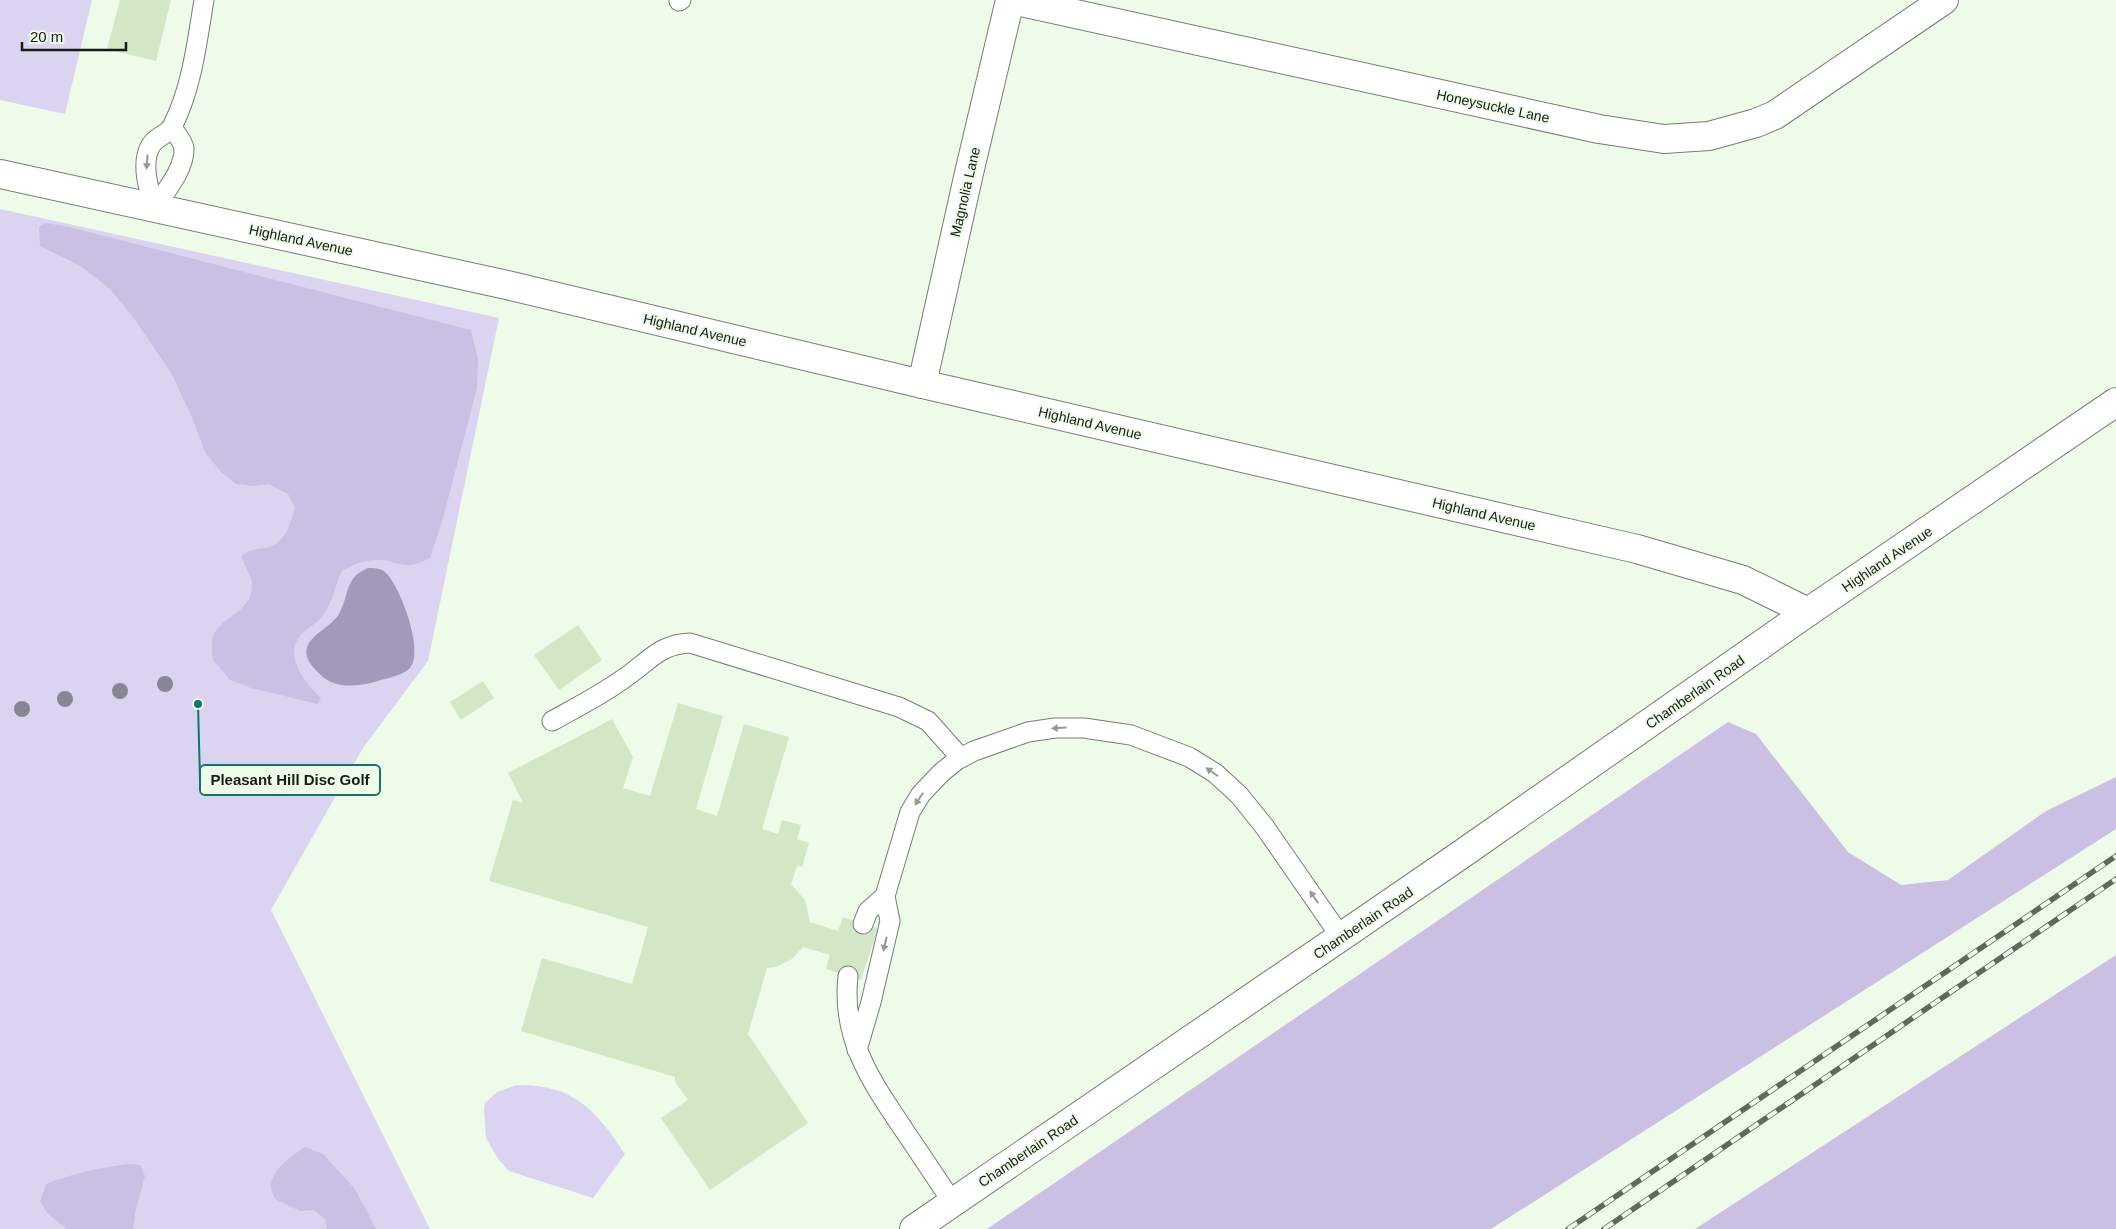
<svg xmlns="http://www.w3.org/2000/svg" width="2116" height="1229" font-family="Arial,sans-serif">
  <style>
    .green { fill: #dbd4f0 }
    .forest { fill: #c9c0e3 }
    .water { fill: #a29abb }
    .building { fill: #d3e7c7 }
    .lines { fill: none; stroke-linecap: round; stroke-linejoin: round }
    .service-casing { stroke: #757f6f; stroke-width: 21 }
    .minor-casing { stroke: #757f6f; stroke-width: 30 }
    .tertiary-casing { stroke: #757f6f; stroke-width: 30 }
    .service { stroke: #fff; stroke-width: 19 }
    .minor { stroke: #fff; stroke-width: 28 }
    .tertiary { stroke: #fff; stroke-width: 28 }
    .rail-casing { stroke: #61685e; stroke-width: 5.5 }
    .rail { stroke: #effbe9; stroke-width: 4; stroke-dasharray: 11; stroke-linecap: butt }
    .tree { fill: #888595 }
    .oneway { fill: #979896 }
    .labels { text-anchor: middle; dominant-baseline: central; stroke-width: 4; stroke-linejoin: round; paint-order: stroke }
    .street-label { font-size: 14px; fill: #171b15; stroke: #effbe9 }
    .leader { fill: none; stroke: #0f766e; stroke-width: 2 }
    .callout-dot { fill: #0f766e; stroke: #effbe9; stroke-width: 2 }
    .callout { fill: #effbe9; stroke: #0f766e; stroke-width: 2 }
    .callout-label { font-size: 15px; text-anchor: middle; font-weight: bold; fill: #171b15 }
  </style>
  <rect width="100%" height="100%" fill="#effbe9"/>
  <!-- green -->
  <g class="green">
    <path d="M0,0H92L65,114L0,100Z"/>
    <path d="M0,209L499,318L428,661L363,748L271,910L430,1229H0Z"/>
    <path d="M517,1085C573,1084 596,1110 625,1154L593,1198L509,1171L498,1159L486,1138L484,1109L485,1103L497,1092Z"/>
  </g>
  <!-- forest -->
  <g class="forest">
    <path d="M46,223L69,227L471,330L478,359L477,388L443,518L430,558C400,573 403,560 376,560C363,560 353,565 342,571C336,583 331,607 322,617C315,625 305,629 299,637C284,659 307,684 321,698L318,704L251,688L230,680L213,660C212,653 211,643 213,636C221,616 253,612 252,585C252,575 244,566 241,556C255,546 259,551 271,546C287,540 290,523 295,508L288,494L269,484L254,486L236,484L221,472L205,452L191,415L171,373L133,317L110,289L79,265L40,246L39,227Z"/>
    <path d="M1728,722L1756,734L1848,852L1901,885L1948,880L2046,811L2116,777V829L1491,1229H987Z"/>
    <path d="M2116,955V1229H1695Z"/>
    <path d="M305,1147L323,1154L355,1189L376,1229H327L325,1219L314,1210L300,1211L275,1199C274,1196 271,1191 271,1187C271,1169 292,1156 305,1147Z"/>
    <path d="M131,1164L140,1165L145,1176L136,1209L133,1229H67L48,1214L40,1201L46,1184C73,1173 102,1167 131,1164Z"/>
  </g>
  <!-- water -->
  <path class="water" d="M368,568C374,568 381,568 386,573C400,586 425,652 410,668C404,675 387,678 378,681C365,685 347,688 334,683C325,680 319,674 313,667C292,640 328,632 339,614C350,594 344,578 368,568Z"/>
  <!-- building -->
  <g class="building">
    <path d="M120,0H171L156,61L107,49Z"/>
    <path d="M578,625L602,660L559,690L534,655Z"/>
    <path d="M483,681L494,698L461,720L450,702Z"/>
    <path d="M678,703L723,716L696,809L717,816L744,724L789,737L762,829L778,834L782,820L801,825L797,839L809,843L802,867L797,866L791,884L805,900L810,922L838,931L843,917L878,928L861,980L826,969L830,955L803,947L792,959L776,967L767,968L748,1034L808,1123L710,1190L661,1118L688,1100L675,1082V1077L521,1031L542,958L632,984L648,927L489,881L513,800L523,803L508,773L612,719L633,757L623,788L650,796Z"/>
  </g>
  <g class="lines">
    <defs>
      <g id="service">
        <path d="M679,1L681,0"/>
        <path d="M154,208C150,191 143,173 147,155C152,134 167,138 173,125C192,87 197,42 204,0"/>
        <path d="M154,208C165,192 185,169 184,148C183,142 176,133 172,128"/>
        <path d="M552,721C577,707 603,694 626,677C649,661 660,644 690,643L899,707L928,721L961,758"/>
        <path d="M863,924L868,911L885,896"/>
        <path d="M848,976C841,1038 871,1081 904,1130C920,1154 936,1178 953,1203"/>
        <path d="M857,1050L871,1002L890,921L885,896L910,812L921,794L941,773L957,760L974,751L1028,732L1055,728H1084L1131,735L1189,757L1215,773L1239,795L1264,826L1341,937"/>
      </g>
      <g id="minor">
        <path d="M1012,0L1599,129L1664,139L1709,136L1756,123L1775,115L1944,0"/>
        <path d="M922,384L969,173L1010,0"/>
      </g>
      <g id="tertiary">
        <path d="M0,174L507,285L922,384L1637,549L1743,580L1808,612"/>
        <path d="M914,1229L1459,856L1808,612L2116,402"/>
      </g>
    </defs>
    <!-- service casing -->
    <use href="#service" class="service-casing"/>
    <!-- minor casing -->
    <use href="#minor" class="minor-casing"/>
    <!-- tertiary casing -->
    <use href="#tertiary" class="tertiary-casing"/>
    <!-- service -->
    <use href="#service" class="service"/>
    <!-- minor -->
    <use href="#minor" class="minor"/>
    <!-- tertiary -->
    <use href="#tertiary" class="tertiary"/>
    <defs>
      <g id="rail">
        <path d="M1568,1229L2116,856"/>
        <path d="M1604,1229L2116,879"/>
      </g>
    </defs>
    <!-- rail casing -->
    <use href="#rail" class="rail-casing"/>
    <!-- rail -->
    <use href="#rail" class="rail"/>
  </g>
  <!-- trees -->
  <g class="tree">
    <circle cx="165" cy="684" r="8"/>
    <circle cx="120" cy="691" r="8"/>
    <circle cx="65" cy="699" r="8"/>
    <circle cx="22" cy="709" r="8"/>
  </g>
  <!-- one-way arrows -->
  <defs><path id="oneway-solid" d="M-6-.8H1V-3.2L6.5 0L1 3.2V.8H-6Z" transform="scale(1.25)"/></defs>
  <g class="oneway">
    <use href="#oneway-solid" transform="translate(147 162) rotate(94)"/>
    <use href="#oneway-solid" transform="translate(1059 728) rotate(177)"/>
    <use href="#oneway-solid" transform="translate(1212 772) rotate(-145)"/>
    <use href="#oneway-solid" transform="translate(919 799) rotate(124)"/>
    <use href="#oneway-solid" transform="translate(1314 897) rotate(-124)"/>
    <use href="#oneway-solid" transform="translate(885 944) rotate(103)"/>
  </g>
  <g class="labels">
    <!-- street labels -->
    <g class="street-label">
      <text transform="translate(1493 106) rotate(12)">Honeysuckle Lane</text>
      <text transform="translate(965 192) rotate(-77)">Magnolia Lane</text>
      <text transform="translate(301 240) rotate(12)">Highland Avenue</text>
      <text transform="translate(695 330) rotate(13)">Highland Avenue</text>
      <text transform="translate(1090 423) rotate(13)">Highland Avenue</text>
      <text transform="translate(1484 514) rotate(13)">Highland Avenue</text>
      <text transform="translate(1887 559) rotate(-34)">Highland Avenue</text>
      <text transform="translate(1695 692) rotate(-35)">Chamberlain Road</text>
      <text transform="translate(1363 923) rotate(-34)">Chamberlain Road</text>
      <text transform="translate(1028 1151) rotate(-34)">Chamberlain Road</text>
    </g>
  </g>
  <!-- callouts -->
  <path class="leader" d="M198 704L200 780"/>
  <circle class="callout-dot" cx="198" cy="704" r="5"/>
  <rect class="callout" x="200" y="765" width="180" height="30" rx="5"/>
  <g class="callout-label">
    <text x="290" y="785">Pleasant Hill Disc Golf</text>
  </g>
  <!-- scale -->
  <path d="M22 42v8h104v-8" fill="none" stroke="#171b15" stroke-width="2.5"/>
  <text x="30" y="42" font-size="15" fill="#171b15" stroke="#effbe9" stroke-width="4" paint-order="stroke">20 m</text>
</svg>
